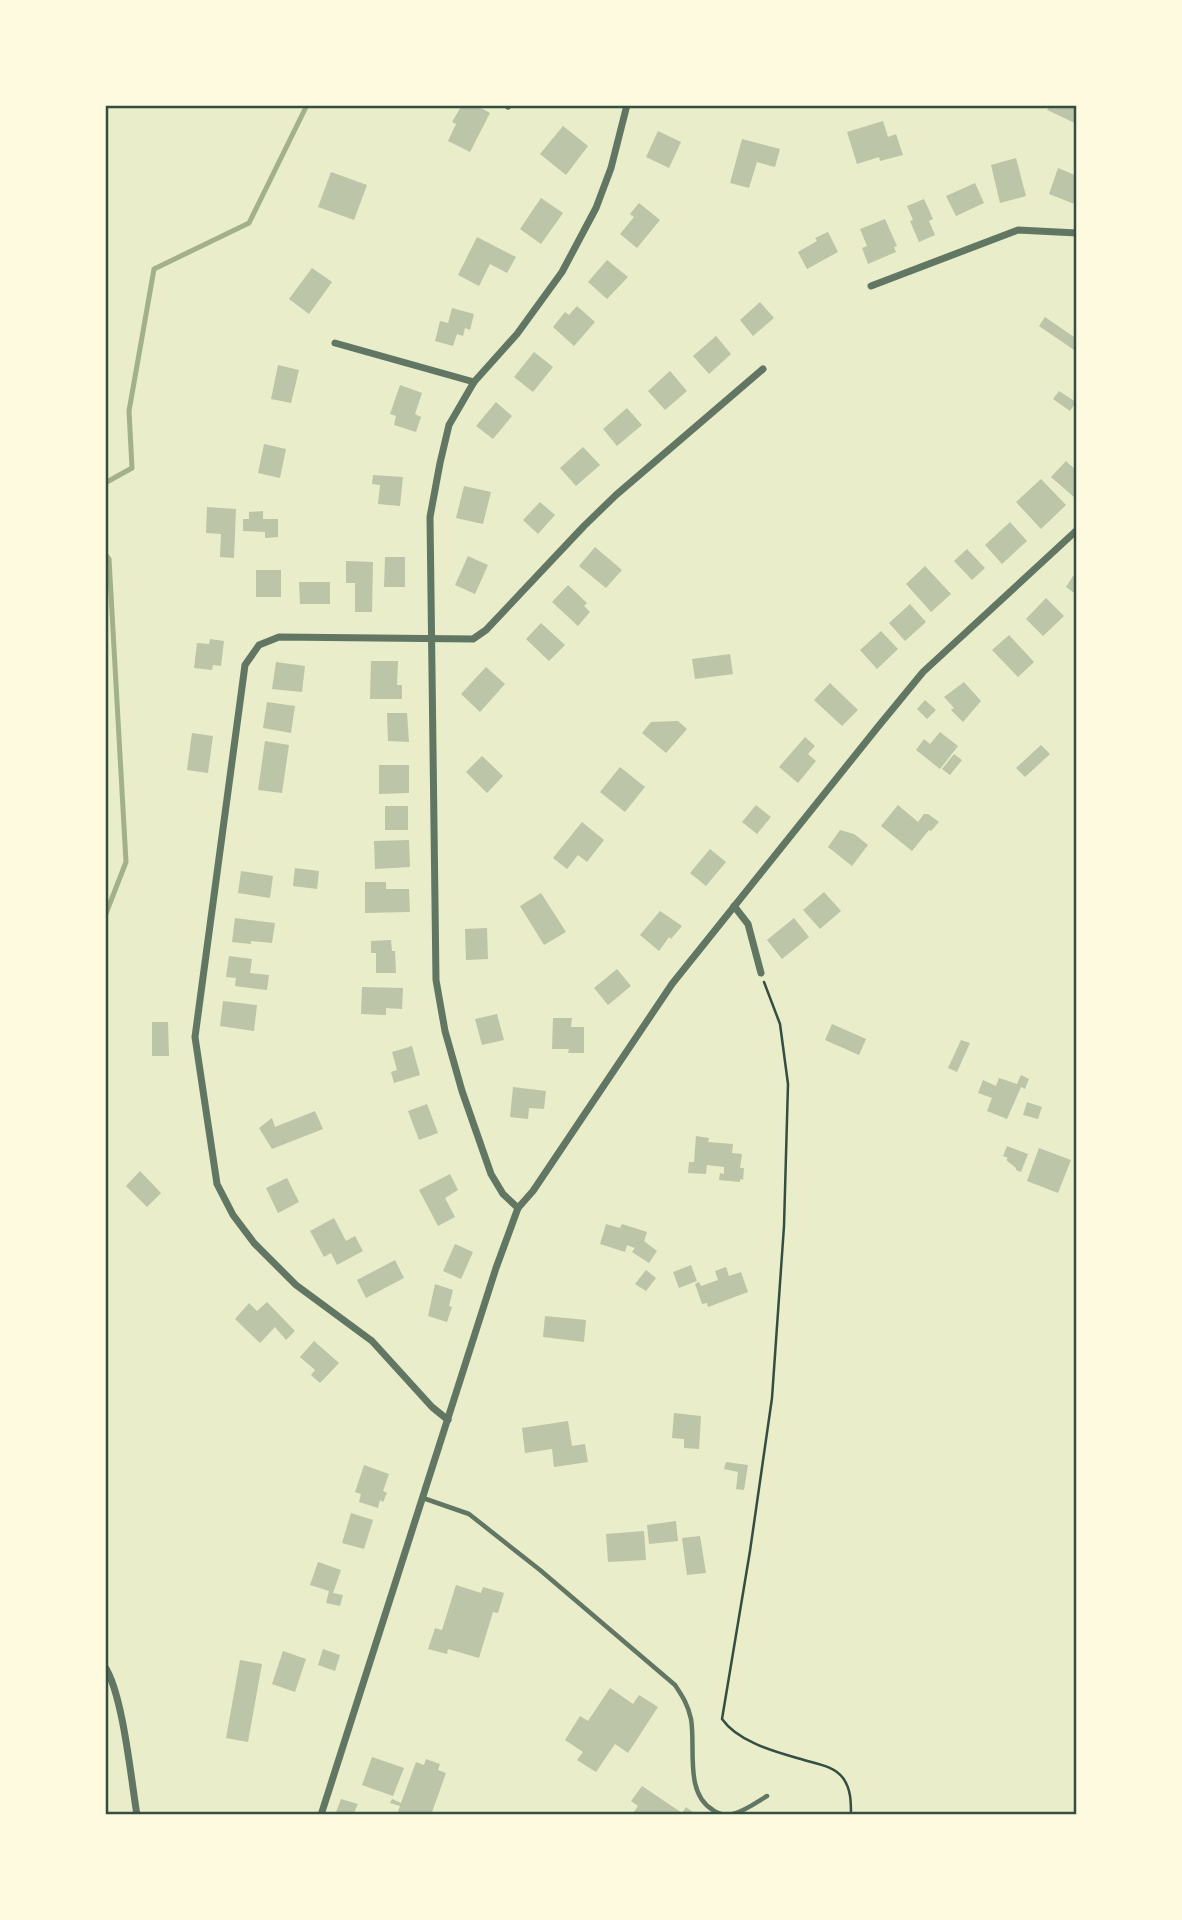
<svg xmlns="http://www.w3.org/2000/svg" width="1182" height="1920" font-family="Figtree,sans-serif">
  <style>
    .lines { fill: none; stroke-linecap: round; stroke-linejoin: round }
    .stream { stroke: #a3b18a; stroke-width: 5 }
    .building { fill: #bcc5a7 }
    .path { stroke: #344e41; stroke-width: 2.5 }
    .service { stroke: #617663; stroke-width: 4.5 }
    .minor { stroke: #617663; stroke-width: 7 }
    .neatline { fill: none; stroke: #344e41; stroke-width: 2.5 }
  </style>
  <rect width="100%" height="100%" fill="#e9edc9"/>
  <g class="lines">
    <!-- stream -->
    <g class="stream">
      <path d="M105,483L132,468L129,411L154,269L249,223L307,105"/>
      <path d="M105,554L109,559L126,862L105,916"/>
    </g>
  </g>
  <!-- building -->
  <g class="building">
    <path d="M462,105H475L490,113L470,152L448,141L456,124L452,122Z"/>
    <path d="M1050,105H1077V124L1047,110Z"/>
    <path d="M883,121L888,137L896,134L903,155L880,161L879,157L857,164L847,132Z"/>
    <path d="M563,126L588,146L566,175L540,154Z"/>
    <path d="M658,131L681,142L669,168L646,157Z"/>
    <path d="M742,139L780,149L775,167L757,162L749,188L730,183Z"/>
    <path d="M1016,158L1026,196L1000,203L991,165Z"/>
    <path d="M1058,168L1077,176V205L1049,194Z"/>
    <path d="M331,172L367,185L354,220L318,207Z"/>
    <path d="M975,183L984,203L956,216L946,196Z"/>
    <path d="M541,198L563,213L541,244L520,229Z"/>
    <path d="M924,199L933,219L929,221L935,235L919,242L910,221L913,220L907,206Z"/>
    <path d="M639,203L660,220L637,248L620,234L634,217L630,214Z"/>
    <path d="M885,219L897,246L894,247L896,252L868,264L862,248L867,246L860,229Z"/>
    <path d="M828,232L838,252L807,269L798,252L817,241L815,238Z"/>
    <path d="M477,237L516,257L507,273L490,264L479,286L458,275Z"/>
    <path d="M607,260L628,277L607,299L588,282Z"/>
    <path d="M312,268L332,282L309,314L289,299Z"/>
    <path d="M760,302L774,318L753,336L740,320Z"/>
    <path d="M577,306L595,322L574,346L553,327L565,312L569,315Z"/>
    <path d="M452,308L474,314L470,330L465,328L463,336L457,334L453,346L435,341L440,321L448,323Z"/>
    <path d="M1045,317L1077,339V352L1039,326Z"/>
    <path d="M716,336L731,354L709,374L693,356Z"/>
    <path d="M534,352L553,367L533,392L514,377Z"/>
    <path d="M278,365L299,370L291,403L271,399Z"/>
    <path d="M670,371L687,391L665,410L648,391Z"/>
    <path d="M400,385L422,393L415,414L421,417L416,432L394,425L396,416L390,414Z"/>
    <path d="M1059,391L1076,402L1070,411L1053,399Z"/>
    <path d="M496,402L512,416L493,439L476,426Z"/>
    <path d="M627,408L642,425L617,446L603,429Z"/>
    <path d="M264,444L286,449L280,478L258,473Z"/>
    <path d="M583,447L600,465L576,486L560,468Z"/>
    <path d="M1066,461L1077,471V493L1074,497L1051,477Z"/>
    <path d="M373,475L403,477L400,506L378,504L380,485L372,484Z"/>
    <path d="M1041,479L1066,505L1041,529L1016,502Z"/>
    <path d="M464,486L491,492L483,524L456,518Z"/>
    <path d="M540,502L555,515L538,534L523,520Z"/>
    <path d="M207,507L236,509L234,558L220,557L221,534L206,533Z"/>
    <path d="M263,511V519H278V537L265,538V532L243,531V519H249V512Z"/>
    <path d="M1010,522L1027,541L1002,564L985,545Z"/>
    <path d="M595,547L622,570L606,588L579,566Z"/>
    <path d="M967,549L985,568L972,580L954,561Z"/>
    <path d="M468,556L488,565L475,594L455,585Z"/>
    <path d="M385,557H405V587H384Z"/>
    <path d="M346,561L373,562L372,612H355V583H346Z"/>
    <path d="M925,566L951,594L931,612L906,584Z"/>
    <rect x="256" y="570" width="25" height="27"/>
    <path d="M1073,576L1077,578V595L1066,587Z"/>
    <path d="M299,582H330V604H300Z"/>
    <path d="M568,585L587,603L584,606L590,612L578,626L552,602Z"/>
    <path d="M1046,598L1064,616L1043,636L1026,619Z"/>
    <path d="M910,604L926,622L905,641L889,623Z"/>
    <path d="M541,623L565,645L549,661L526,639Z"/>
    <path d="M881,631L898,649L877,669L860,650Z"/>
    <path d="M1009,635L1034,662L1018,677L992,650Z"/>
    <path d="M210,639L224,641L221,666L213,665L212,670L194,668L197,643L209,644Z"/>
    <path d="M730,654L733,674L695,679L692,659Z"/>
    <path d="M371,661H398L397,685H402V699H370Z"/>
    <path d="M276,662L305,666L302,692L272,689Z"/>
    <path d="M486,667L505,684L480,712L461,694Z"/>
    <path d="M964,682L981,701L963,722L951,710L954,708L944,697Z"/>
    <path d="M830,683L858,710L842,726L814,700Z"/>
    <path d="M925,700L936,710L927,719L917,709Z"/>
    <path d="M267,702L295,706L291,733L263,728Z"/>
    <path d="M387,713H407L409,742L388,741Z"/>
    <path d="M678,721L687,729L666,753L642,733L651,722Z"/>
    <path d="M940,732L958,746L940,769L916,750L924,739L930,744Z"/>
    <path d="M192,733L213,736L208,773L187,770Z"/>
    <path d="M805,737L815,746L808,754L816,761L798,783L779,767Z"/>
    <path d="M265,741L289,745L282,793L258,790Z"/>
    <path d="M1041,745L1050,754L1025,777L1016,768Z"/>
    <path d="M954,754L962,760L950,775L942,769Z"/>
    <path d="M482,756L503,776L487,793L466,772Z"/>
    <path d="M379,765H409V793L379,794Z"/>
    <path d="M620,767L645,787L625,812L600,792Z"/>
    <path d="M756,805L771,817L757,834L742,822Z"/>
    <path d="M898,805L918,822L924,814H928L939,822L931,831L929,830L912,851L881,826Z"/>
    <rect x="385" y="806" width="23" height="24"/>
    <path d="M582,822L604,840L587,862L578,855L567,869L553,858Z"/>
    <path d="M840,830L854,834L868,845L852,866L828,847Z"/>
    <path d="M409,840L410,867L375,869L374,841Z"/>
    <path d="M710,849L726,862L706,886L690,873Z"/>
    <path d="M295,868L319,871L317,889L293,886Z"/>
    <path d="M241,871L273,876L270,898L238,893Z"/>
    <path d="M365,882H386V889H409L410,912L365,913Z"/>
    <path d="M824,892L841,911L820,929L803,910Z"/>
    <path d="M541,893L566,932L544,945L520,906Z"/>
    <path d="M660,911L682,926L671,939L669,937L659,951L640,935Z"/>
    <path d="M235,918L275,923L272,943L251,941V944L232,942Z"/>
    <path d="M794,918L809,937L782,959L767,940Z"/>
    <path d="M487,928L488,959L466,960L465,929Z"/>
    <path d="M391,940L392,951H395L396,973H376V953H371V941Z"/>
    <path d="M229,956L252,959L250,973L269,975L267,990L235,986L236,978L226,977Z"/>
    <path d="M617,969L631,986L608,1005L594,988Z"/>
    <path d="M362,987L403,988L402,1009L386,1008V1015L361,1014Z"/>
    <path d="M223,1001L257,1005L254,1031L220,1026Z"/>
    <path d="M497,1014L504,1040L482,1045L475,1019Z"/>
    <path d="M553,1018H572L571,1027H584V1053H568L569,1049H552Z"/>
    <path d="M152,1022H168L169,1056H152Z"/>
    <path d="M832,1024L866,1039L859,1055L825,1040Z"/>
    <path d="M961,1040L970,1043L957,1072L948,1068Z"/>
    <path d="M412,1046L420,1075L394,1083L391,1072L397,1070L392,1052Z"/>
    <path d="M1021,1075L1029,1079L1025,1089L1021,1087L1007,1119L987,1111L992,1098L978,1093L983,1080L996,1086L999,1078L1017,1084Z"/>
    <path d="M513,1087L546,1091L544,1109L529,1108L528,1119L510,1117Z"/>
    <path d="M1027,1102L1042,1107L1038,1119L1023,1115Z"/>
    <path d="M427,1104L438,1133L419,1140L408,1111Z"/>
    <path d="M315,1111L323,1129L272,1149L259,1128L272,1118L275,1127Z"/>
    <path d="M696,1136L709,1138L708,1142L733,1144L732,1153L742,1154L740,1168H744L743,1180L740,1179V1182L719,1180L720,1173L724,1174V1167L707,1165L706,1174L688,1173L689,1162H694Z"/>
    <path d="M1007,1146L1028,1154L1021,1172L1016,1170V1168L1006,1160L1008,1158L1003,1156Z"/>
    <path d="M1039,1148L1071,1160L1058,1193L1027,1181Z"/>
    <path d="M140,1171L161,1193L147,1207L126,1186Z"/>
    <path d="M450,1174L458,1190L445,1198L455,1217L438,1226L419,1190Z"/>
    <path d="M287,1178L299,1202L278,1213L266,1188Z"/>
    <path d="M334,1218L346,1241L355,1236L363,1251L337,1265L331,1253L324,1257L310,1231Z"/>
    <path d="M606,1224L620,1228L622,1224L647,1232L644,1241L657,1251L649,1263L632,1252L635,1248L627,1245L625,1252L600,1244Z"/>
    <path d="M455,1244L473,1252L461,1279L443,1271Z"/>
    <path d="M395,1260L404,1278L366,1298L357,1280Z"/>
    <path d="M691,1265L697,1281L679,1288L673,1272Z"/>
    <path d="M726,1267L729,1276L741,1272L748,1292L708,1307L707,1303L702,1304L695,1284L699,1282L701,1286L718,1280L715,1271Z"/>
    <path d="M646,1270L656,1278L646,1291L635,1284Z"/>
    <path d="M435,1284L453,1290L449,1306L452,1307L447,1322L428,1316Z"/>
    <path d="M267,1302L295,1331L286,1340L275,1327L260,1343L235,1319L249,1303L257,1311Z"/>
    <path d="M545,1316L586,1320L584,1342L543,1337Z"/>
    <path d="M314,1341L339,1363L320,1383L311,1375L315,1370L300,1357Z"/>
    <path d="M674,1413L701,1416L699,1449L684,1448V1439L672,1438Z"/>
    <path d="M568,1421L572,1446L585,1444L588,1462L554,1467L552,1449L525,1453L522,1428Z"/>
    <path d="M726,1462L748,1465L744,1490L736,1489L738,1472L724,1469Z"/>
    <path d="M364,1465L389,1474L383,1491L387,1493L383,1502L380,1500L378,1508L359,1502L361,1494L355,1492Z"/>
    <path d="M351,1513L373,1520L364,1549L342,1543Z"/>
    <path d="M676,1521L678,1541L649,1544L647,1525Z"/>
    <path d="M644,1531L646,1560L608,1562L606,1534Z"/>
    <path d="M700,1536L706,1573L687,1575L682,1538Z"/>
    <path d="M318,1562L341,1570L333,1593L343,1595L340,1606L326,1603L329,1591L310,1585Z"/>
    <path d="M456,1585L481,1593L483,1587L504,1593L498,1613L493,1612L479,1658L448,1649L447,1654L428,1649L435,1628L442,1630Z"/>
    <path d="M323,1649L340,1655L335,1671L318,1665Z"/>
    <path d="M283,1651L306,1659L295,1692L272,1684Z"/>
    <path d="M240,1660L262,1664L248,1742L226,1738Z"/>
    <path d="M610,1688L633,1704L639,1695L658,1707L628,1753L615,1744L596,1772L577,1760L583,1752L565,1740L580,1716L588,1721Z"/>
    <path d="M372,1757L404,1768L393,1796L362,1785Z"/>
    <path d="M426,1759L440,1764L438,1770L446,1773L431,1815H397L400,1806L390,1803L392,1799L401,1803L416,1762L424,1765Z"/>
    <path d="M642,1786L682,1813L686,1807L697,1815H632L638,1806L631,1801Z"/>
    <path d="M341,1799L358,1804L353,1815H335Z"/>
  </g>
  <g class="lines">
    <!-- path -->
    <path class="path" d="M764,982L780,1024L788,1084L784,1226L772,1398L750,1551L722,1719C739,1743 777,1752 804,1760C817,1764 834,1766 843,1778C851,1789 851,1802 851,1815"/>
    <!-- service -->
    <path class="service" d="M423,1498L469,1514L540,1570L675,1685C683,1697 688,1705 691,1719C696,1747 684,1793 713,1810C719,1814 726,1816 733,1814C745,1811 757,1802 767,1796"/>
    <!-- minor -->
    <g class="minor">
      <path d="M508,106L509,105"/>
      <path d="M871,286L1018,230L1077,233"/>
      <path d="M335,343L474,382"/>
      <path d="M734,906L748,924L761,973"/>
      <path d="M518,1208L503,1194L491,1174L462,1091L445,1031L436,980L430,517L440,463L449,425L474,382L517,334L562,272L596,208L611,168L627,105"/>
      <path d="M448,1420L432,1407L372,1341L296,1285L254,1243L233,1215L217,1184L195,1037L245,665L259,645L279,637L473,639L486,630L584,526L616,495L763,369"/>
      <path d="M105,1667C123,1695 131,1779 137,1815"/>
      <path d="M321,1815L496,1268L518,1208L533,1191L672,984L877,728L923,672L1077,530"/>
    </g>
  </g>
  <!-- border -->
  <rect width="1182" height="1920" fill="none" stroke="#fefae0" stroke-width="214"/>
  <rect x="107" y="107" width="968" height="1706" class="neatline"/>
</svg>
